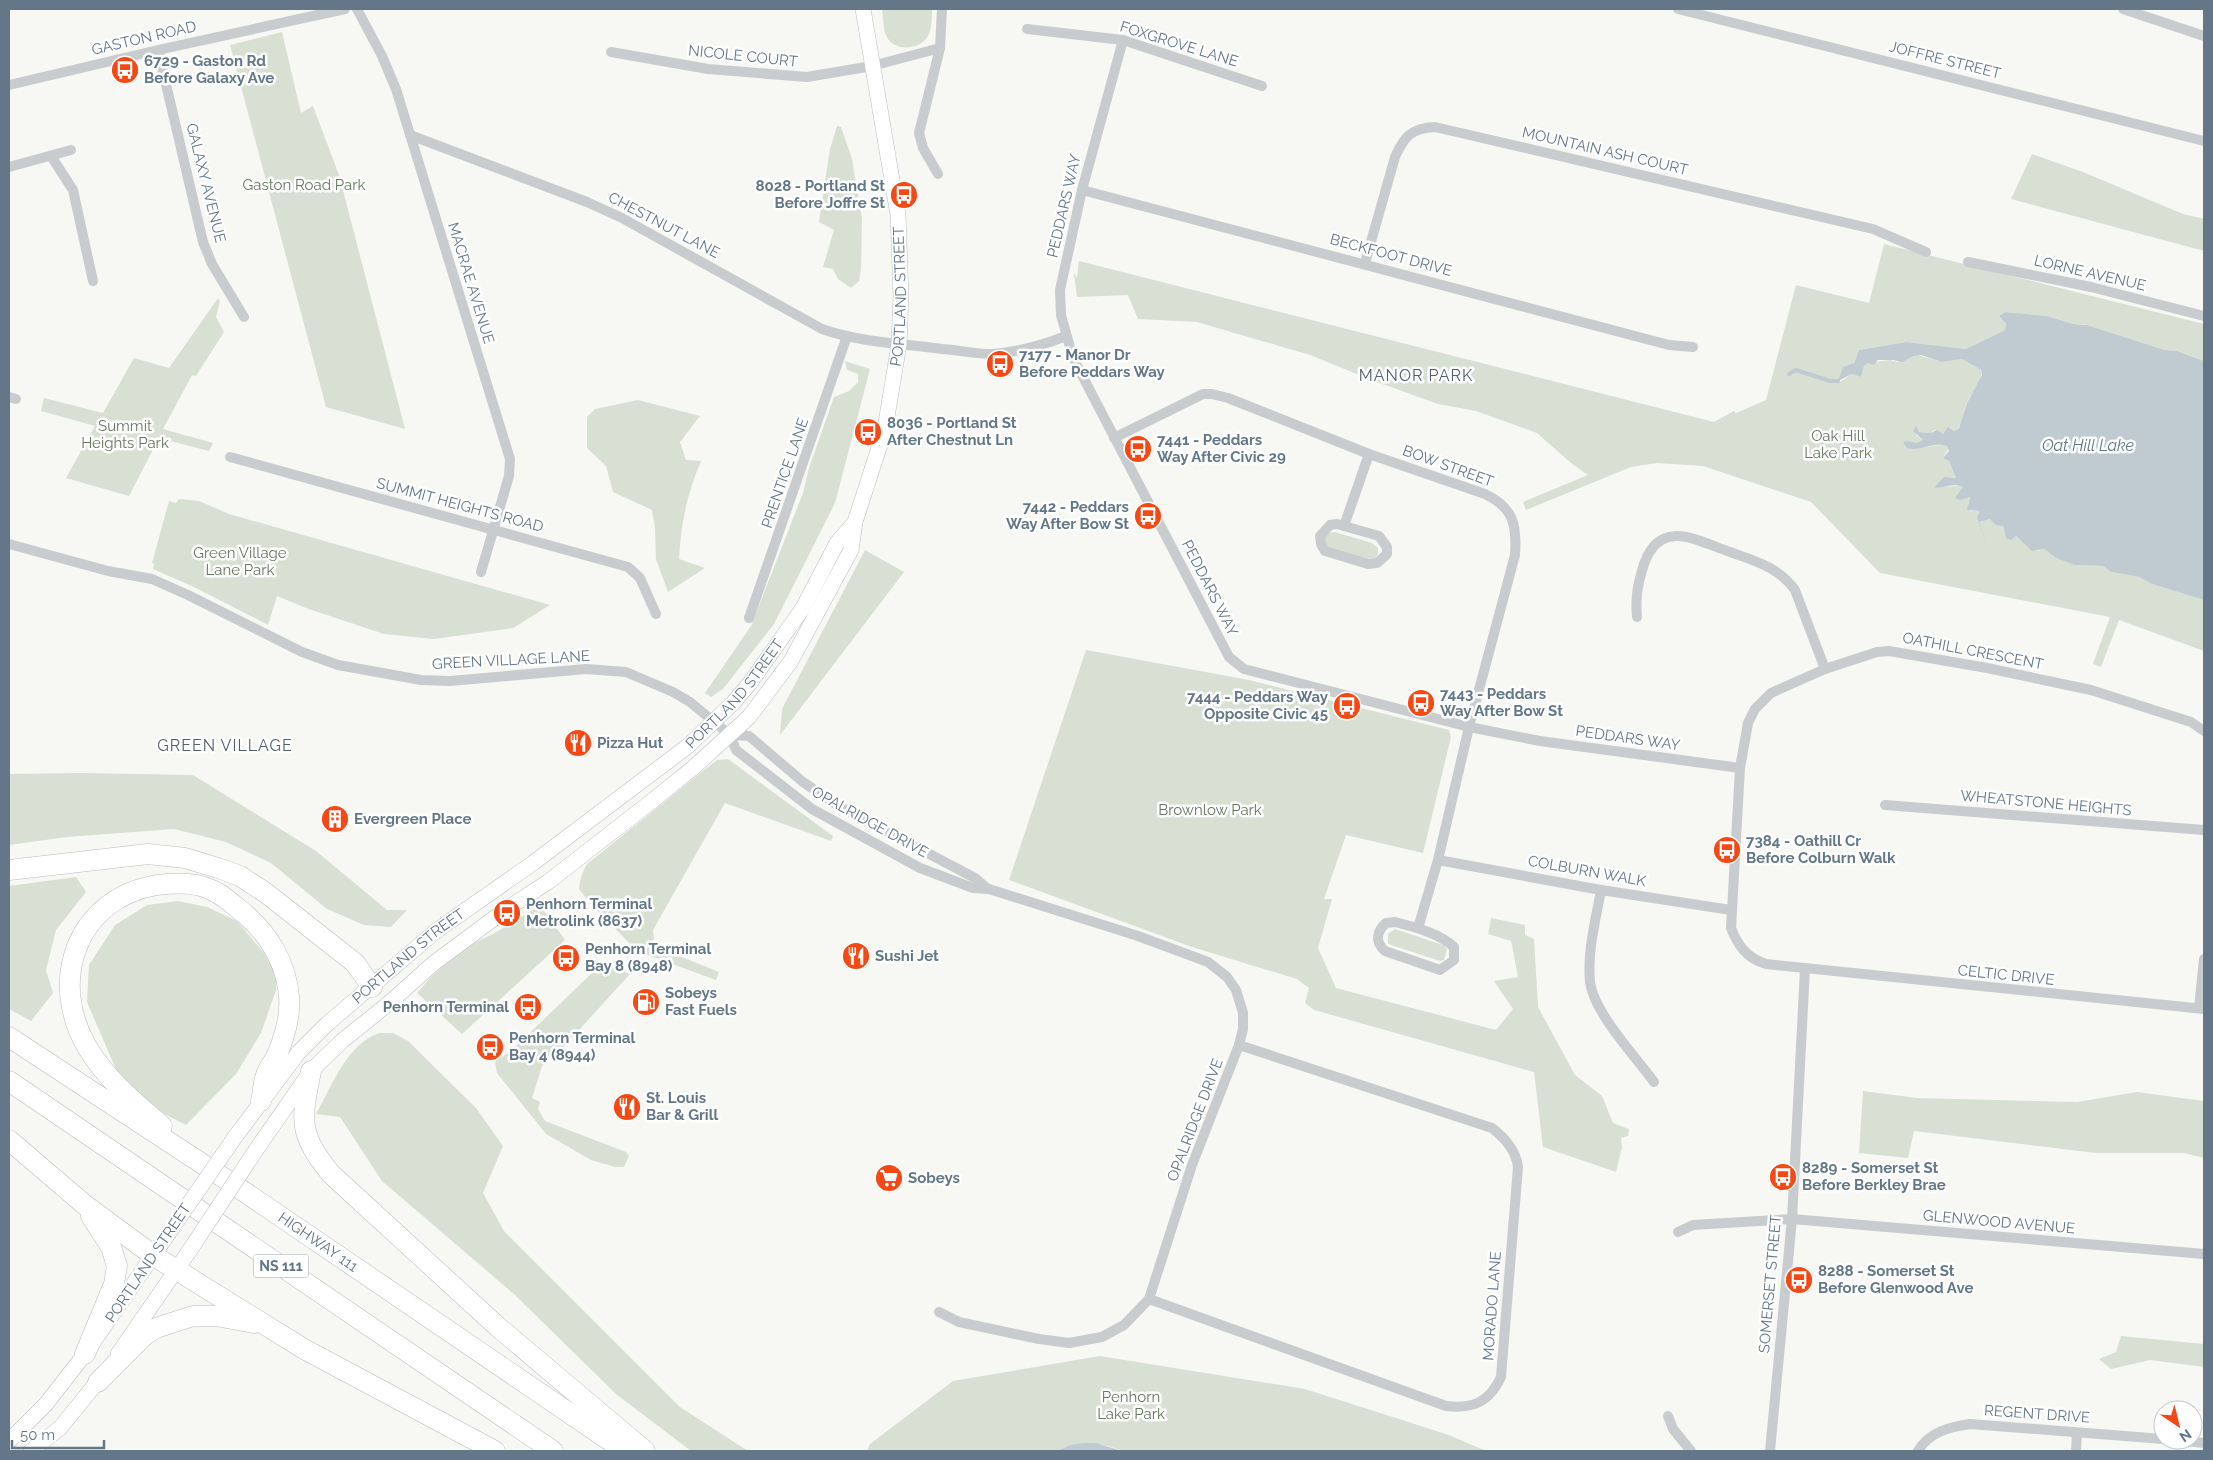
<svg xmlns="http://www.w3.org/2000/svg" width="2213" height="1460" font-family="Raleway,sans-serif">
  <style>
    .green { fill: #d8e0d4 }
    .water { fill: #bfcbd0 }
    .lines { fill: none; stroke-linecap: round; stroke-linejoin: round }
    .stream { stroke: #bfcbd0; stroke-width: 4 }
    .secondary-casing { stroke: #b8bec2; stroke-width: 16 }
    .motorway-casing { stroke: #b8bcbf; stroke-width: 21 }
    .minor { stroke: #c9cccf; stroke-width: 10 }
    .secondary { stroke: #fff; stroke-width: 15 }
    .motorway { stroke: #fff; stroke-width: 20 }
    .secondary-bridge-casing { stroke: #b8bec2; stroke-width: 16; stroke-linecap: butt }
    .secondary-bridge { stroke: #fff; stroke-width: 15 }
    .labels { text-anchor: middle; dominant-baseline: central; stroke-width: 5; stroke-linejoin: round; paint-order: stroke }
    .shield { fill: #fff; stroke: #92a0ac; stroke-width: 1 }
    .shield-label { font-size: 14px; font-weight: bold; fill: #637788 }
    .street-label { font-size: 15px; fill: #637788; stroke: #fff }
    .poi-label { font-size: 15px; font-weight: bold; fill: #637788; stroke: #fff; text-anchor: start }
    .park-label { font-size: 15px; fill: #64795e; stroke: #fff }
    .neighbourhood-label { font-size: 16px; letter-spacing: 1px; fill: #52606c; stroke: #fff }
    .water-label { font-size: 16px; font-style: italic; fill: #5f7a84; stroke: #fff }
  </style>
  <rect width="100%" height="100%" fill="#f7f7f3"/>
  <!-- green -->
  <g class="green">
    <path d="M882,9H932C932,18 932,27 928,36C921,49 897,52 888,39C883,32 883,17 882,9Z"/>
    <path d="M282,32L301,113L313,106L339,175L405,429L326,407L230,45Z"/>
    <path d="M837,126L841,127L852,159L862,219L861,269L859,281L851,288L838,279L833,269L823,267L834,230L819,222L830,149Z"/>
    <path d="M2032,154L2083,172L2183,214L2204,219V251L2011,199Z"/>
    <path d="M1884,244L2204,324V361L2177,351L2165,350L2084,324H2073L2047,316L2005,312L1999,316L2006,324L2005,330L1966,349L1906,342L1859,350L1854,363L1846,366L1838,381L1840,382L1852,374L1861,377L1864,366L1868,363L1890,360L1897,362L1918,355L1942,362L1962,359L1981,370C1984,379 1971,393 1967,402C1963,411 1963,425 1955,431L1950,428L1943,434L1935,430L1931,433L1919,432L1917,429L1916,435L1923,440L1916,443L1909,441L1914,449C1925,448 1933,445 1945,445L1949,448L1943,458L1949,461L1956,478C1946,476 1940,480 1934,487L1961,486L1963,487L1962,499L1970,497L1968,505L1970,511H1980L1978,522L1990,519L2003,526L2005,535C2008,535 2014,535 2017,537C2027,543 2030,555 2044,549L2056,558L2074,565L2103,566L2111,572L2139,577L2152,584L2204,600V651L2119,620L2101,667L2093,664L2110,617L1880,573L1811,502L1703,466L1657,463L1631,467L1526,510L1523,502L1588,475L1571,463L1537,433L1476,411L1438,404L1374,381L1310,355L1197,322L1138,319L1128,295L1077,297L1074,273L1077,278L1079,261L1714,422L1734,411L1736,413L1766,400L1796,285L1869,303Z"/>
    <path d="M218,298L220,301L216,317L224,332L196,376L192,375L163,429L213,443L209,451L159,438L129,496L66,478L95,426L41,411L44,398L103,413L134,358L169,368Z"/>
    <path d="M845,361L870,369L835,503L774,624L723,689L711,697L705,693L751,626L803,493L809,468L834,397L849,391L858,382V374L847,370Z"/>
    <path d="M638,400L700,416L680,442L686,460L701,461C687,494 681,523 679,559L705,568L668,592L656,559L655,528L652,510L613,492L606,466L587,448V417L595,409Z"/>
    <path d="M179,499L199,501L229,514L550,605L513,628L434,639L384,634L306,608L277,596L268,625L194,587L153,569L154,564L152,563L169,501L176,503Z"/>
    <path d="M1335,532L1372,543L1378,548V554L1375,558L1365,559L1325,546L1323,540L1328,533Z"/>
    <path d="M865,550L904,572L780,735L782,709Z"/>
    <path d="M1086,650L1249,680L1449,730L1451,737L1423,853L1346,835L1324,899H1332L1318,948L1336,988L1496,1030L1513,1009L1494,981L1518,977L1511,941L1488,934L1491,918L1525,925V935L1534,939L1538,1007L1575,1075L1602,1096L1613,1123L1629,1129L1628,1136L1621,1138L1622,1147L1616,1172L1543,1147L1534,1072L1314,1010L1305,1003L1309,988L1297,979L1192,947L1009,880Z"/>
    <path d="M728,759L833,836L831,841L725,803L653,930L654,941L662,949L719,972L716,980L637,951L591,904L579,889C580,879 582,873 587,864L717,760Z"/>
    <path d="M81,773L193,775L316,851L387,910H407L391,927L364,925L327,909L271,863L226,842L174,829L67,837L9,845V774Z"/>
    <path d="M76,877L86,892L56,930L46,970L53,993L31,1021L9,1009V886Z"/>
    <path d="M178,901L207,907L237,921L264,953L276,975V990L261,1033L236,1074L186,1125L127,1095L87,1002L89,965L115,925L147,905Z"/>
    <path d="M537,907L543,909L565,940L462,1034L417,993L433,975L466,947L495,933Z"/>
    <path d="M1395,929L1443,945L1447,949L1444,960L1440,961L1391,945L1388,943V934Z"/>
    <path d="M603,966L614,968L630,974L559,1052L542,1066L532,1098L540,1102L538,1109L545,1121L626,1152L629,1156L624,1167H615L591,1160L546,1134L497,1073L495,1062L513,1049L593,972Z"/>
    <path d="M379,1033H393L408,1041L476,1108L503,1146L483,1193L504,1231L680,1407L748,1451H691L616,1394L515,1295L382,1181L340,1117L316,1114C332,1086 346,1045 379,1033Z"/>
    <path d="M1863,1091L1917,1098L2077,1102L2137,1092L2204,1101V1158L2184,1153H2096L1914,1131L1908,1158L1859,1153Z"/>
    <path d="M2121,1336L2204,1344V1367L2150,1360L2111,1369L2099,1359L2116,1352Z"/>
    <path d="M1100,1356L1305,1389L1449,1435L1486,1451H1122C1101,1442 1076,1441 1057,1451H867L870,1444L953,1381Z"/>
  </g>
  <!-- water -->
  <g class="water">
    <path d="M2005,312L2047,316L2073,324L2087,325L2165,350L2177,351L2204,361V600L2152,584L2139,577L2111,572L2103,566L2074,565L2056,558L2044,549L2032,551L2016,536L2011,540L2006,538L2003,526L1996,525L1990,519L1979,522L1987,545L1977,518L1980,511L1967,510L1970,497L1960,500L1955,498L1963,487C1952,482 1941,490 1934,487L1944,477L1956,478L1949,461L1943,458L1949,451L1947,446C1933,441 1922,452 1907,448L1903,442L1909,441L1916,443L1923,440L1913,431L1916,426L1919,432L1931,433L1937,430L1943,434L1948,427L1954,431L1959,428L1967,403L1982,375L1981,370L1962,359L1942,362L1921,355L1914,356L1902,362L1893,360H1878L1873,365L1868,363L1864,366L1861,377L1852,374L1838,381L1843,367L1854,363L1859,350L1906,342L1966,349L2005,330L2006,324L1999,316Z"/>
    <path d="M1084,1443H1096L1122,1451H1057L1070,1445Z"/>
  </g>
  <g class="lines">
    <!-- stream -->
    <path class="stream" d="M1789,374L1796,370L1830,381H1838"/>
    <defs>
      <g id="secondary">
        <path id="s1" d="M235,1137L299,1052L327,1024L436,931L533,863L688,746L733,703L750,683L803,608L837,543L855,522"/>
        <path id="s2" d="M256,1150L311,1071L342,1041L388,1004L434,963L508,908L548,882L652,801L693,768L749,717L791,661L851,550L855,522L885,429L899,344L901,296L898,215L863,9"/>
        <path d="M118,1354L190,1250"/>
        <path d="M9,1441L46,1404L85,1354L168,1234"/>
        <path d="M31,1451L60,1428L103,1375"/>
      </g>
      <g id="motorway">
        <path d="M9,870L148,854L185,858L218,868L240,876L266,893L355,963L372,987"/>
        <path id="s3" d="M9,1037L227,1180L625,1451"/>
        <path d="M311,1071C301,1121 298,1133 331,1174L498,1327L645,1451"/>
        <path d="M9,1081L553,1451"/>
        <path d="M162,1126C134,1102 106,1079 87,1047C48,980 77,898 157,885C173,883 194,882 209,889C223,894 235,906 246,915C270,936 286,964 289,996C291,1015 284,1039 277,1055C274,1062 268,1068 266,1075C263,1083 263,1093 261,1101"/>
        <path d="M9,1140L85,1205L154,1256L304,1349L495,1451"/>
        <path d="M85,1354L114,1284L117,1266L111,1247L91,1216"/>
        <path d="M98,1382L145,1335L156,1328L193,1316H216L254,1323"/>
      </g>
    </defs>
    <!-- secondary casing -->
    <use href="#secondary" class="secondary-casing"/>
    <!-- motorway casing -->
    <use href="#motorway" class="motorway-casing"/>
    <!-- minor -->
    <g class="minor">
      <path d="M357,9L382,56L396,89L510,459L509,476L481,572"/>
      <path d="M1678,9L2204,141"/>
      <path d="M2123,9L2204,36"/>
      <path d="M1027,29L1123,40L1262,86"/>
      <path d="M1123,40L1082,190L1060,290L1061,315L1073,358L1229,657L1244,669L1469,727L1540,741L1740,768"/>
      <path d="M158,50L203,242L212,264L244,317"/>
      <path d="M611,52L708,69L807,77L872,66L940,48"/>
      <path d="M9,85L158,50L345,9"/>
      <path d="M410,135L587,202L622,218L822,329C858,342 905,344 942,349C958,350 976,354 992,354C1018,352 1041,346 1066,336"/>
      <path d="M51,156L73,190L93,281"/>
      <path d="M9,167L71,150"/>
      <path d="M938,174L923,148L919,133L940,48L942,9"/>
      <path d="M1082,190L1669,345L1693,347"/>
      <path d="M1968,262L2091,287L2204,316"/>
      <path d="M1365,263L1395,157C1404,137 1411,128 1435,127L1873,229L1926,252"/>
      <path d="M9,397L16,399"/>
      <path d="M1114,438L1203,394H1212L1228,398L1369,454L1485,494C1514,508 1517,525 1515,555L1469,727L1438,860L1418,928"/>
      <path d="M230,457L628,567L640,578L656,614"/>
      <path d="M1337,524L1379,536L1387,547V554L1377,563L1368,564L1325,551L1321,544L1320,536L1330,525Z"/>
      <path d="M1344,526L1369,454"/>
      <path d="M9,544L108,571L152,579L188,595L302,652L338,665L421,680L450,681L586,669L626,672L673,692L690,702L730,735L736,750L812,809L920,868L973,888L989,889L1138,936L1208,962L1227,977L1236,990L1243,1013V1029L1239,1045L1192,1165L1149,1299L1124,1325L1102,1337L1069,1343L1039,1339L959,1322L939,1312"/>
      <path d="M1637,617C1635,597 1638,583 1644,564C1660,518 1696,540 1730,552C1755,561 1779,567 1795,590L1825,669"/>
      <path d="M749,618L847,336"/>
      <path d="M2204,731L2191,722L2091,690L1987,668L1889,651L1877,652L1825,669L1771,693L1755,709L1748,723L1740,768L1731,928C1738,946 1747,958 1766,964L2204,1009"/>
      <path d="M730,735L749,736L803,782L840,807L975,878L988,889"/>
      <path d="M1885,805L2204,830"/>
      <path d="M1438,860L1601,890L1731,910"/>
      <path d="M1601,890C1596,919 1587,951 1590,982C1594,1013 1635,1056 1654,1082"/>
      <path d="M1395,922C1414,927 1439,933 1454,947V960L1440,970L1385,951C1375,942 1376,932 1386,923Z"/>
      <path d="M2199,1008L2204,959"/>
      <path d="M1678,1232L1693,1225L1792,1219L2204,1254"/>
      <path d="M1149,1299L1446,1406C1472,1409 1489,1403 1501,1377L1518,1167C1516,1150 1505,1138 1492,1128L1239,1045"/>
      <path d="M1668,1416L1673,1429L1691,1451"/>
      <path d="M2175,1440L2204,1443"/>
      <path d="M1770,1451L1792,1219L1805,969"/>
      <path d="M1918,1451C1929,1432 1949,1427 1970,1424L2163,1439"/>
      <path d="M2076,1451L2077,1433"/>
    </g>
    <!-- secondary -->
    <use href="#secondary" class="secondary"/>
    <!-- motorway -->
    <use href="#motorway" class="motorway"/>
    <defs>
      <g id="secondary-bridge">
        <path d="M168,1234L235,1137"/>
        <path d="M190,1250L256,1150"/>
      </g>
    </defs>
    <!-- secondary-bridge casing -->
    <use href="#secondary-bridge" class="secondary-bridge-casing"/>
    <!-- secondary-bridge -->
    <use href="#secondary-bridge" class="secondary-bridge"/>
  </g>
  <!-- icons -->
  <defs>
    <symbol id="bus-disc" viewBox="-11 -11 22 22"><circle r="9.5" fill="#f54915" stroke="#fff"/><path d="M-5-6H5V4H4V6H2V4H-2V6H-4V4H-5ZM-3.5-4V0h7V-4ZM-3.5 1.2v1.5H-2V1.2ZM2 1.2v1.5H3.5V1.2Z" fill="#fff"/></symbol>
    <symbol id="restaurant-disc" viewBox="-11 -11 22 22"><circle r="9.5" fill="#f54915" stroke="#fff"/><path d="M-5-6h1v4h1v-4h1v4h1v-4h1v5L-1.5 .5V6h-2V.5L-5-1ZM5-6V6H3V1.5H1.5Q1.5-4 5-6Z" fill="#fff"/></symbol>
    <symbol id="building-disc" viewBox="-11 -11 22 22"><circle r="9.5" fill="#f54915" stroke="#fff"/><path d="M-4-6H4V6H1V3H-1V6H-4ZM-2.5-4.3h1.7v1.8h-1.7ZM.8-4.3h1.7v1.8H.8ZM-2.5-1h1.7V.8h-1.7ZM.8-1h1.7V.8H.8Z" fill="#fff"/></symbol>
    <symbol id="fuel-disc" viewBox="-11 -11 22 22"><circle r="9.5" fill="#f54915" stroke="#fff"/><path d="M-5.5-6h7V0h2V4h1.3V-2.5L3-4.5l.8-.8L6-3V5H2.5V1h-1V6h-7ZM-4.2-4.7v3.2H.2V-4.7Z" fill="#fff"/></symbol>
    <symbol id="supermarket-disc" viewBox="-11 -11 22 22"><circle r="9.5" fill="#f54915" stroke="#fff"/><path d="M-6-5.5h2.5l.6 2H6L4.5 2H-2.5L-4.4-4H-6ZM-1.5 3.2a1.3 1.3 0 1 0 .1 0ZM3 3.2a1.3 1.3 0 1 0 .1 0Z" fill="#fff"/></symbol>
  </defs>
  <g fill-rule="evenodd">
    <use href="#bus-disc" x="109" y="54" width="32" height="32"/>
    <use href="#bus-disc" x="888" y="179" width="32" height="32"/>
    <use href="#bus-disc" x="984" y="348" width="32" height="32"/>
    <use href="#bus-disc" x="852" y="416" width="32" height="32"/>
    <use href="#bus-disc" x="1122" y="433" width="32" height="32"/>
    <use href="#bus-disc" x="1132" y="500" width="32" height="32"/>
    <use href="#bus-disc" x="1405" y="687" width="32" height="32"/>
    <use href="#bus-disc" x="1331" y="690" width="32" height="32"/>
    <use href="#restaurant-disc" x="562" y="727" width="32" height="32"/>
    <use href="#building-disc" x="319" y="803" width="32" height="32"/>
    <use href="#bus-disc" x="1711" y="834" width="32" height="32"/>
    <use href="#bus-disc" x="491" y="897" width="32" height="32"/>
    <use href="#restaurant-disc" x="840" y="940" width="32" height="32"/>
    <use href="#bus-disc" x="550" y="942" width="32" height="32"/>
    <use href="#fuel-disc" x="630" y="986" width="32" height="32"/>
    <use href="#bus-disc" x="512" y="991" width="32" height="32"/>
    <use href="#bus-disc" x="474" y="1031" width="32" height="32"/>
    <use href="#restaurant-disc" x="611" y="1091" width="32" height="32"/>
    <use href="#bus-disc" x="1767" y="1161" width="32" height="32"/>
    <use href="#supermarket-disc" x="873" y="1162" width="32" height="32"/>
    <use href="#bus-disc" x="1783" y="1264" width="32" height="32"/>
  </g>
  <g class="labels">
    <!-- shield labels -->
    <rect class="shield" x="253.5" y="1254.5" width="55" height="23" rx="4"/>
    <g class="shield-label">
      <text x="281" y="1266">NS 111</text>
    </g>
    <!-- street labels -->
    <g class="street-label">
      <text transform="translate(144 38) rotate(-13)">GASTON ROAD</text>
      <text transform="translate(1179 44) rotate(17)">FOXGROVE LANE</text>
      <text transform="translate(743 56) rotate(6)">NICOLE COURT</text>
      <text transform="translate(1945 60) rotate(14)">JOFFRE STREET</text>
      <text transform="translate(1605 151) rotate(13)">MOUNTAIN ASH COURT</text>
      <text transform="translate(206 183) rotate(76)">GALAXY AVENUE</text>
      <text transform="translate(1064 206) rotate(-77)">PEDDARS WAY</text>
      <text transform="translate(664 225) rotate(28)">CHESTNUT LANE</text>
      <text transform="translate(1391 255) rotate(15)">BECKFOOT DRIVE</text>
      <text transform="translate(2090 273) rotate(13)">LORNE AVENUE</text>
      <text transform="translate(471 283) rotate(73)">MACRAE AVENUE</text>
      <text stroke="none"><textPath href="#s2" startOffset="1116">PORTLAND STREET</textPath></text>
      <text transform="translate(1448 466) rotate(20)">BOW STREET</text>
      <text transform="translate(785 473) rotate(-71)">PRENTICE LANE</text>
      <text transform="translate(460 505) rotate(15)">SUMMIT HEIGHTS ROAD</text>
      <text transform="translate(1210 588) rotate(63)">PEDDARS WAY</text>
      <text transform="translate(1973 651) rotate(11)">OATHILL CRESCENT</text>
      <text transform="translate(511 660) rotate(-3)">GREEN VILLAGE LANE</text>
      <text stroke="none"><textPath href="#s1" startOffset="672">PORTLAND STREET</textPath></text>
      <text transform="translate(1628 738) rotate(8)">PEDDARS WAY</text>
      <text transform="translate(2046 803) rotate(5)">WHEATSTONE HEIGHTS</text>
      <text transform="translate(870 822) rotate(29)">OPALRIDGE DRIVE</text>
      <text transform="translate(1587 871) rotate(10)">COLBURN WALK</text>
      <text stroke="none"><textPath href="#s1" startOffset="252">PORTLAND STREET</textPath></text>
      <text transform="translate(2006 975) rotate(6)">CELTIC DRIVE</text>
      <text transform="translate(1195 1120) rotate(-69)">OPALRIDGE DRIVE</text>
      <text transform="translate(1999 1222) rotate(5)">GLENWOOD AVENUE</text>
      <text stroke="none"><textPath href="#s3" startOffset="371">HIGHWAY 111</textPath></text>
      <text transform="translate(148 1263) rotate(-56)">PORTLAND STREET</text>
      <text transform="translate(1770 1284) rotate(-85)">SOMERSET STREET</text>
      <text transform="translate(1492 1306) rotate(-86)">MORADO LANE</text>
      <text transform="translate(2037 1414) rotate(4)">REGENT DRIVE</text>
    </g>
    <!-- poi labels -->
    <g class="poi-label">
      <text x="144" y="61">6729 - Gaston Rd<tspan x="144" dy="17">Before Galaxy Ave</tspan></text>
      <text x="885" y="186" text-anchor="end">8028 - Portland St<tspan x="885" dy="17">Before Joffre St</tspan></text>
      <text x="1019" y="355">7177 - Manor Dr<tspan x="1019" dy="17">Before Peddars Way</tspan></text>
      <text x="887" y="423">8036 - Portland St<tspan x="887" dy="17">After Chestnut Ln</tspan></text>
      <text x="1157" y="440">7441 - Peddars<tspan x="1157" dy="17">Way After Civic 29</tspan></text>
      <text x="1129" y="507" text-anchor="end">7442 - Peddars<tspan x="1129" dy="17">Way After Bow St</tspan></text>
      <text x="1440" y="694">7443 - Peddars<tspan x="1440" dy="17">Way After Bow St</tspan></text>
      <text x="1328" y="697" text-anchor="end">7444 - Peddars Way<tspan x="1328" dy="17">Opposite Civic 45</tspan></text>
      <text x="597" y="743">Pizza Hut</text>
      <text x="354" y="819">Evergreen Place</text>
      <text x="1746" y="841">7384 - Oathill Cr<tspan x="1746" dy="17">Before Colburn Walk</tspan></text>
      <text x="526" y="904">Penhorn Terminal<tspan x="526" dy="17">Metrolink (8637)</tspan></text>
      <text x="585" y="949">Penhorn Terminal<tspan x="585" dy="17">Bay 8 (8948)</tspan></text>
      <text x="875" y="956">Sushi Jet</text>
      <text x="665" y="993">Sobeys<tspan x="665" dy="17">Fast Fuels</tspan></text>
      <text x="509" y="1007" text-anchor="end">Penhorn Terminal</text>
      <text x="509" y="1038">Penhorn Terminal<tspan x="509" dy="17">Bay 4 (8944)</tspan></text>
      <text x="646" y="1098">St. Louis<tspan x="646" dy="17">Bar &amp; Grill</tspan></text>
      <text x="1802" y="1168">8289 - Somerset St<tspan x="1802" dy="17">Before Berkley Brae</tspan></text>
      <text x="908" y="1178">Sobeys</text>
      <text x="1818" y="1271">8288 - Somerset St<tspan x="1818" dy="17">Before Glenwood Ave</tspan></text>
    </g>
    <!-- park labels -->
    <g class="park-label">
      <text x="304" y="185">Gaston Road Park</text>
      <text x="125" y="426">Summit<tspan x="125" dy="17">Heights Park</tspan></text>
      <text x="1838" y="436">Oak Hill<tspan x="1838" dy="17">Lake Park</tspan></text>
      <text x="240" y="553">Green Village<tspan x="240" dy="17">Lane Park</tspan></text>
      <text x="1210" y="810">Brownlow Park</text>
      <text x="1131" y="1397">Penhorn<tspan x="1131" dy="17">Lake Park</tspan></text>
    </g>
    <!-- neighbourhood labels -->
    <g class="neighbourhood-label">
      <text x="1416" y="375">MANOR PARK</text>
      <text x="225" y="745">GREEN VILLAGE</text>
    </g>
    <!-- water labels -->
    <g class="water-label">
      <text x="2088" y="445">Oat Hill Lake</text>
    </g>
  </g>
  <!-- border -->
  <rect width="2213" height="1460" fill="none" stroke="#637788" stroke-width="20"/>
  <!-- north arrow -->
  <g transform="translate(2178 1425) rotate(145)"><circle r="24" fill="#ffffff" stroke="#c1c9cf"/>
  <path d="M0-4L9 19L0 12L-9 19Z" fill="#f54915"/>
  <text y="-8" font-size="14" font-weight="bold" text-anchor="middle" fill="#637788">N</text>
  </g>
  <!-- scale -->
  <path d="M12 1440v8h92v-8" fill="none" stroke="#637788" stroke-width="2.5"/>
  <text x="20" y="1440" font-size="15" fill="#637788" stroke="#ffffff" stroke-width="4" paint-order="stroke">50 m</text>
</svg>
